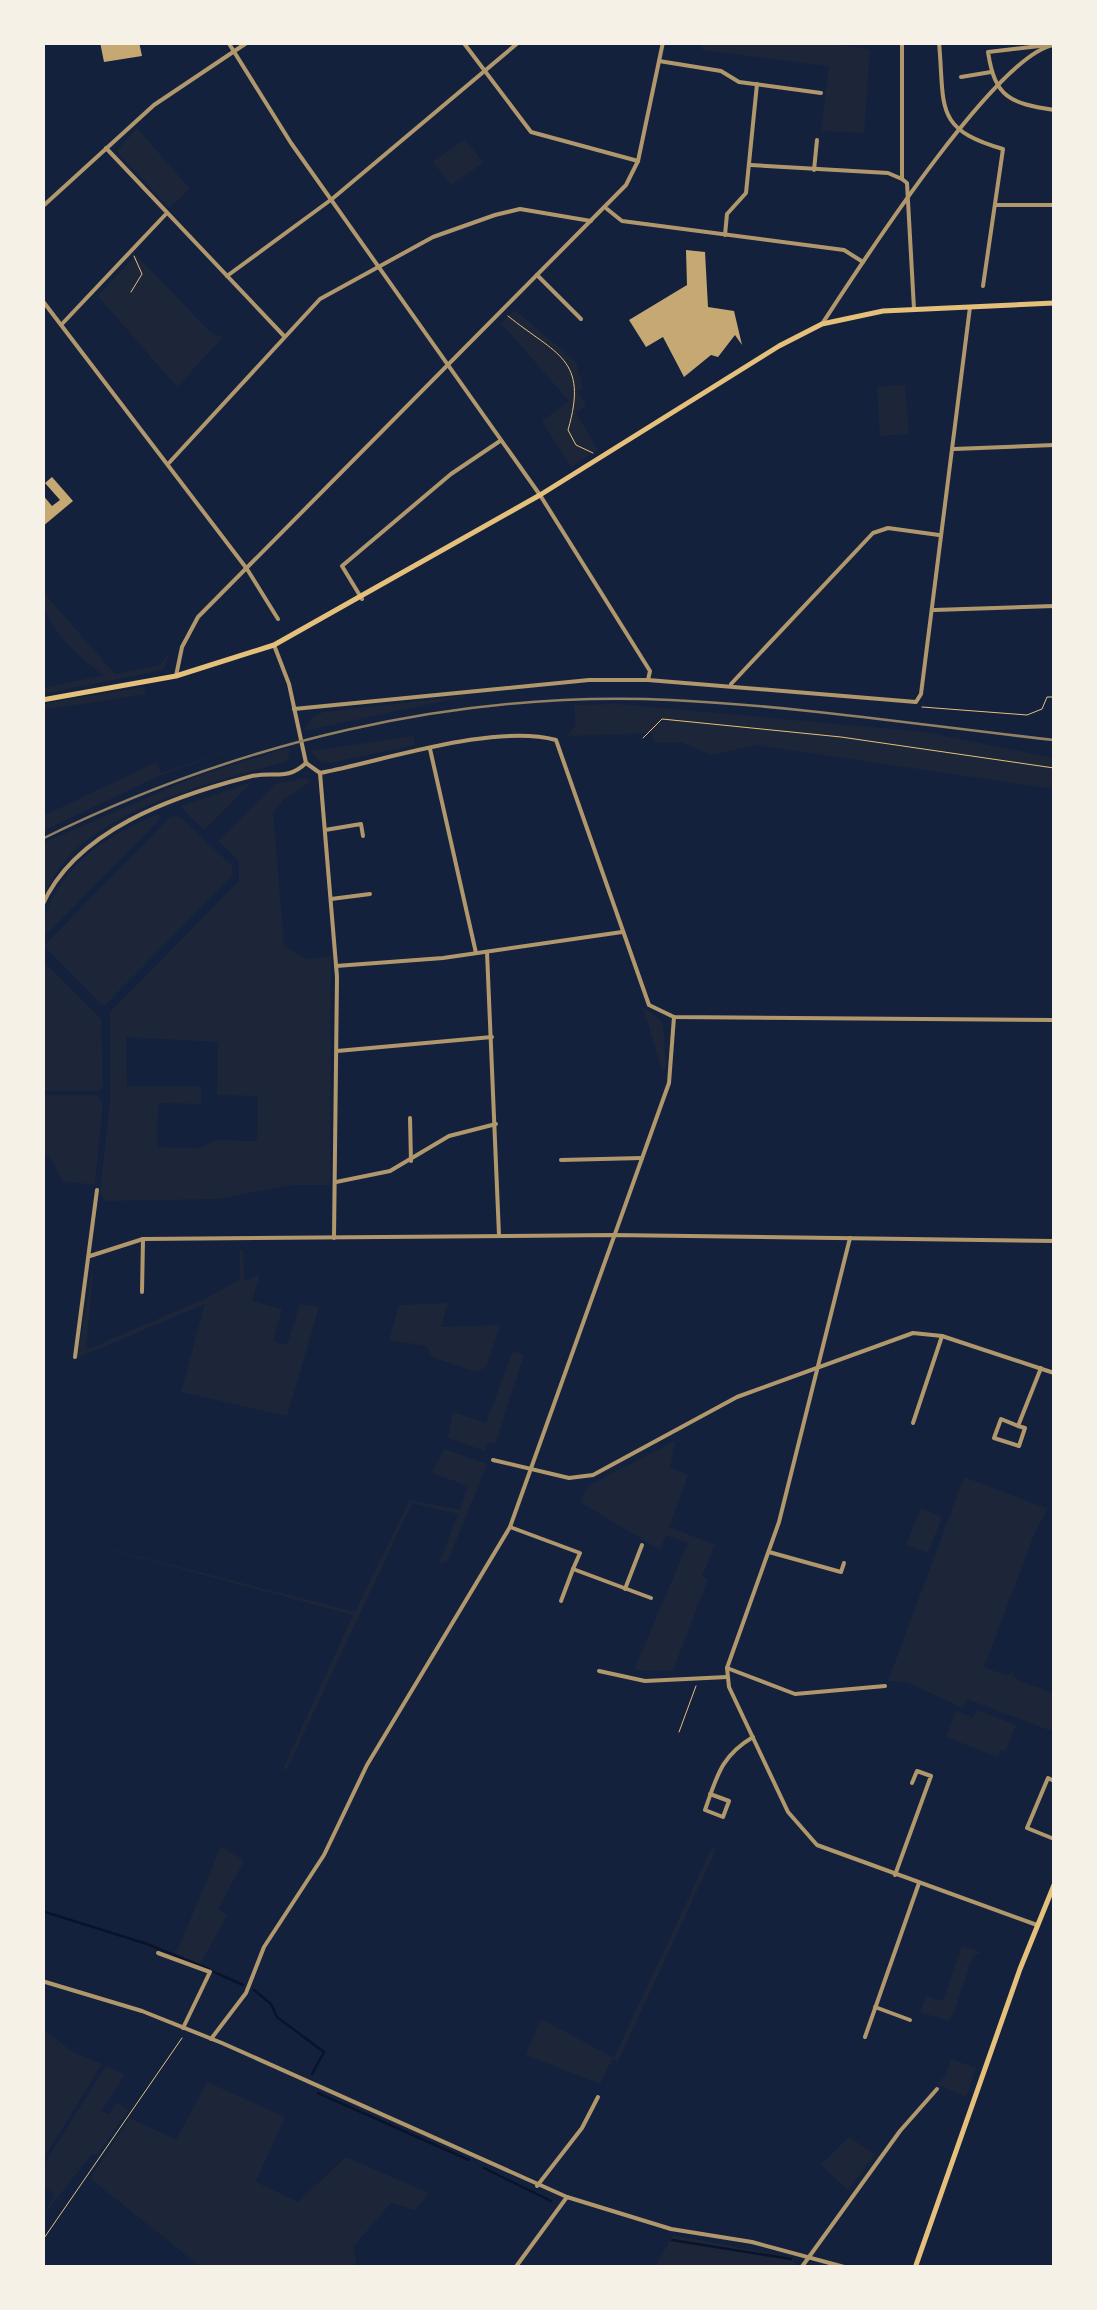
<svg xmlns="http://www.w3.org/2000/svg" width="1097" height="2310" font-family="'Golos Text',sans-serif">
  <style>
    .green { fill: #1d2539; fill-rule: evenodd }
    .lines { fill: none; stroke-linecap: round; stroke-linejoin: round }
    .stream { stroke: #0b132b; stroke-width: 2.5 }
    .building { fill: #c6a872 }
    .path { stroke: #e5c07b; stroke-width: 1 }
    .minor { stroke: #b1986c; stroke-width: 4 }
    .secondary { stroke: #e5c07b; stroke-width: 5 }
    .rail { stroke: #918062; stroke-width: 2.5 }
  </style>
  <rect width="100%" height="100%" fill="#14213d"/>
  <!-- green -->
  <g class="green">
    <path d="M703,42H818L870,49L864,133L821,131L829,66L702,50Z"/>
    <path d="M137,128L190,189L169,208L117,151Z"/>
    <path d="M465,139L483,163L451,185L433,162Z"/>
    <path d="M136,255L212,334L223,337L177,387L98,296Z"/>
    <path d="M515,310L576,362L583,389L578,392L586,406L576,413L598,450L571,467L542,421L569,401L501,323Z"/>
    <path d="M905,385L909,434L880,436L877,387Z"/>
    <path d="M42,591L115,674L160,665L170,652L163,670L43,694V688L104,675C77,657 42,624 42,591Z"/>
    <path d="M144,687L146,694L43,710V704Z"/>
    <path d="M473,695L303,731L312,718L323,712Z"/>
    <path d="M617,704L925,732L1054,758V789L756,745L712,755L680,742L654,743L652,733L567,736L576,725L574,705Z"/>
    <path d="M286,732L161,775L43,831V816L156,762L161,773Z"/>
    <path d="M414,736V745L331,763L320,762L311,751Z"/>
    <path d="M290,747L288,761C222,780 126,801 72,853C59,865 51,883 43,898V843L197,776Z"/>
    <path d="M306,778L312,781L284,799L273,813L284,946L306,959L331,956L330,1185H292L218,1199L105,1201L100,1193L110,1101V1012L239,881V861L218,841L275,784ZM126,1037L218,1042L217,1095L258,1096L257,1141L215,1140L199,1148L157,1147L158,1103L201,1104V1086H127Z"/>
    <path d="M252,782L204,830L180,806Z"/>
    <path d="M159,814V820L43,938C42,877 108,833 159,814Z"/>
    <path d="M171,816L180,817L232,866L233,875L105,1005L101,1004L44,946Z"/>
    <path d="M43,961L101,1019L103,1088L97,1091H43Z"/>
    <path d="M643,1007L663,1023L666,1069L662,1070Z"/>
    <path d="M42,1095H96L103,1101L95,1185L62,1181L52,1160L43,1153Z"/>
    <path d="M240,1250H243L244,1281L260,1274L252,1301L282,1309L273,1341L287,1345L300,1304L319,1307L287,1416L181,1392L205,1304L77,1358L94,1262L86,1350L209,1297L240,1279Z"/>
    <path d="M448,1303L441,1327L500,1325L486,1367L476,1372L432,1357L427,1346L389,1340L399,1305Z"/>
    <path d="M513,1351L524,1355L495,1444L488,1442L485,1451L448,1438L453,1412L486,1423Z"/>
    <path d="M675,1441L670,1467L688,1475L669,1527L715,1545L702,1576L708,1579L673,1670H634L688,1543L666,1535L660,1550L580,1502L589,1485Z"/>
    <path d="M444,1449L487,1464L448,1561L439,1564L458,1514L412,1503L287,1769H283L353,1615L43,1532L355,1612L410,1500L460,1510L468,1486L432,1473Z"/>
    <path d="M964,1477L1048,1509L1035,1532L984,1667L1008,1676L1012,1672L1017,1680L1054,1693V1732L967,1699L963,1708L907,1682L888,1681Z"/>
    <path d="M921,1508L942,1517L928,1553L906,1545Z"/>
    <path d="M977,1710L1016,1725L1005,1752L1000,1750L998,1757L946,1737L956,1711L973,1718Z"/>
    <path d="M221,1846L244,1861L218,1909L227,1915L200,1964L209,1970L147,1945L43,1912L176,1954Z"/>
    <path d="M712,1848L716,1849L618,2061L612,2059L600,2084L526,2055L541,2019L614,2058Z"/>
    <path d="M962,1946L981,1952L973,1956L953,2015L948,2021L920,2012L926,1996L943,2001Z"/>
    <path d="M44,2030L73,2052L102,2064L43,2160Z"/>
    <path d="M951,2059L976,2068L966,2097L937,2084L946,2075Z"/>
    <path d="M106,2066L125,2075L101,2111L109,2114L117,2103L128,2110L98,2154L91,2155L43,2216L55,2194L43,2187V2166Z"/>
    <path d="M207,2082L285,2117L256,2182L298,2202L346,2157L429,2193L415,2210L391,2203L353,2247L357,2267H201L92,2180V2175L130,2118L176,2140Z"/>
    <path d="M849,2137L875,2154L848,2190L821,2165Z"/>
    <path d="M673,2235L792,2258L797,2266L655,2267Z"/>
  </g>
  <g class="lines">
    <!-- stream -->
    <g class="stream">
      <path d="M42,1911L147,1944L209,1969"/>
      <path d="M214,1972L243,1985"/>
      <path d="M254,1990L271,2004L277,2017L324,2052L312,2074"/>
      <path d="M318,2093L469,2160"/>
      <path d="M484,2168L551,2201"/>
      <path d="M672,2240L791,2259"/>
    </g>
  </g>
  <!-- building -->
  <g class="building">
    <path d="M100,42H139L142,56L104,62Z"/>
    <path d="M686,250L705,252L708,307L734,311L742,345L735,335L718,357L711,355L684,377L663,337L646,347L629,320L687,285Z"/>
    <path d="M52,477L73,501L42,527V494L52,506L60,500L45,483Z"/>
  </g>
  <g class="lines">
    <!-- path -->
    <g class="path">
      <path d="M131,292L142,274L134,256"/>
      <path d="M508,316C556,355 589,358 568,430L576,445L593,453"/>
      <path d="M922,707L1027,715L1042,709L1047,697H1054"/>
      <path d="M643,738L662,719L841,737L1054,768"/>
      <path d="M679,1732L696,1686"/>
      <path d="M42,2241L182,2038"/>
    </g>
    <!-- minor -->
    <g class="minor">
      <path d="M228,42L291,143L540,495L650,671L648,680"/>
      <path d="M463,42L531,132L638,161"/>
      <path d="M902,42V179L907,183L914,309"/>
      <path d="M939,42C945,107 933,129 1003,149L983,286"/>
      <path d="M1048,45L988,52C995,98 1010,103 1054,110"/>
      <path d="M659,61L721,71L739,82L821,93"/>
      <path d="M961,77L991,72"/>
      <path d="M106,148L284,336"/>
      <path d="M751,165L888,173L902,179"/>
      <path d="M814,170L817,140"/>
      <path d="M995,205H1054"/>
      <path d="M42,207L154,105L248,42"/>
      <path d="M607,209L622,221L844,250L863,262"/>
      <path d="M725,235L727,214L746,193L757,84"/>
      <path d="M537,275L581,319"/>
      <path d="M227,276L332,199L519,42"/>
      <path d="M42,300L247,569L278,619"/>
      <path d="M62,324L165,215"/>
      <path d="M822,324C858,269 996,54 1054,45"/>
      <path d="M954,449L1054,445"/>
      <path d="M168,464L320,299L433,237L495,215L520,209L591,221"/>
      <path d="M362,599L342,566L451,474L500,441"/>
      <path d="M934,610L1054,606"/>
      <path d="M274,645L289,684L306,763"/>
      <path d="M176,676L182,647L198,617L626,185L638,161L663,42"/>
      <path d="M731,684L873,533L888,528L939,535"/>
      <path d="M294,709L589,680H648L916,702L921,694L970,307"/>
      <path d="M430,749L476,953"/>
      <path d="M306,763L320,773C383,761 494,723 556,740L649,1005L674,1017L1054,1020"/>
      <path d="M320,773L337,977L334,1238"/>
      <path d="M325,830L361,824L363,836"/>
      <path d="M331,899L370,894"/>
      <path d="M42,906C75,830 174,796 248,777C272,770 286,782 306,763"/>
      <path d="M487,952L499,1235"/>
      <path d="M336,966L443,958L622,932"/>
      <path d="M337,1051L492,1037"/>
      <path d="M410,1118L411,1161"/>
      <path d="M561,1160L642,1158"/>
      <path d="M336,1182L390,1171L449,1136L496,1124"/>
      <path d="M850,1238L779,1522L727,1668L729,1687L788,1812L817,1845L1037,1925"/>
      <path d="M90,1256L143,1239L613,1235L1054,1241"/>
      <path d="M142,1292L143,1239"/>
      <path d="M75,1357L97,1190"/>
      <path d="M913,1423L942,1336"/>
      <path d="M1018,1426L1001,1419L994,1438L1019,1446L1025,1428L1018,1426L1041,1368"/>
      <path d="M493,1460L569,1478L593,1475L737,1397L913,1333L942,1336L1054,1373"/>
      <path d="M510,1527L580,1553L573,1569L651,1598"/>
      <path d="M769,1552L841,1572L844,1563"/>
      <path d="M625,1589L642,1545"/>
      <path d="M561,1601L573,1569"/>
      <path d="M727,1668L795,1694L885,1686"/>
      <path d="M599,1671L645,1681L727,1677"/>
      <path d="M1054,1781L1048,1778L1027,1828L1054,1839"/>
      <path d="M710,1794L729,1801L723,1817L705,1810C717,1776 721,1756 753,1737"/>
      <path d="M895,1875L931,1776L917,1771L912,1783"/>
      <path d="M158,1953L210,1972L183,2028"/>
      <path d="M42,1981L142,2011L222,2043L567,2197L671,2229L752,2242L848,2268"/>
      <path d="M875,2007L910,2020"/>
      <path d="M865,2037L919,1883"/>
      <path d="M211,2039L246,1993L264,1947L324,1855L367,1765L510,1527L669,1083L674,1017"/>
      <path d="M537,2186L582,2128L598,2097"/>
      <path d="M515,2268L567,2197"/>
      <path d="M801,2268L900,2131L937,2089"/>
    </g>
    <!-- secondary -->
    <g class="secondary">
      <path d="M42,700L176,676L274,645L540,495L779,346L822,324L883,311L1054,303"/>
      <path d="M915,2268L1020,1969L1054,1885"/>
    </g>
    <!-- rail -->
    <path class="rail" d="M42,839C236,743 454,690 671,700C799,706 927,726 1054,740"/>
  </g>
  <!-- border -->
  <rect width="1097" height="2310" fill="none" stroke="#f6f1e7" stroke-width="90"/>
</svg>
